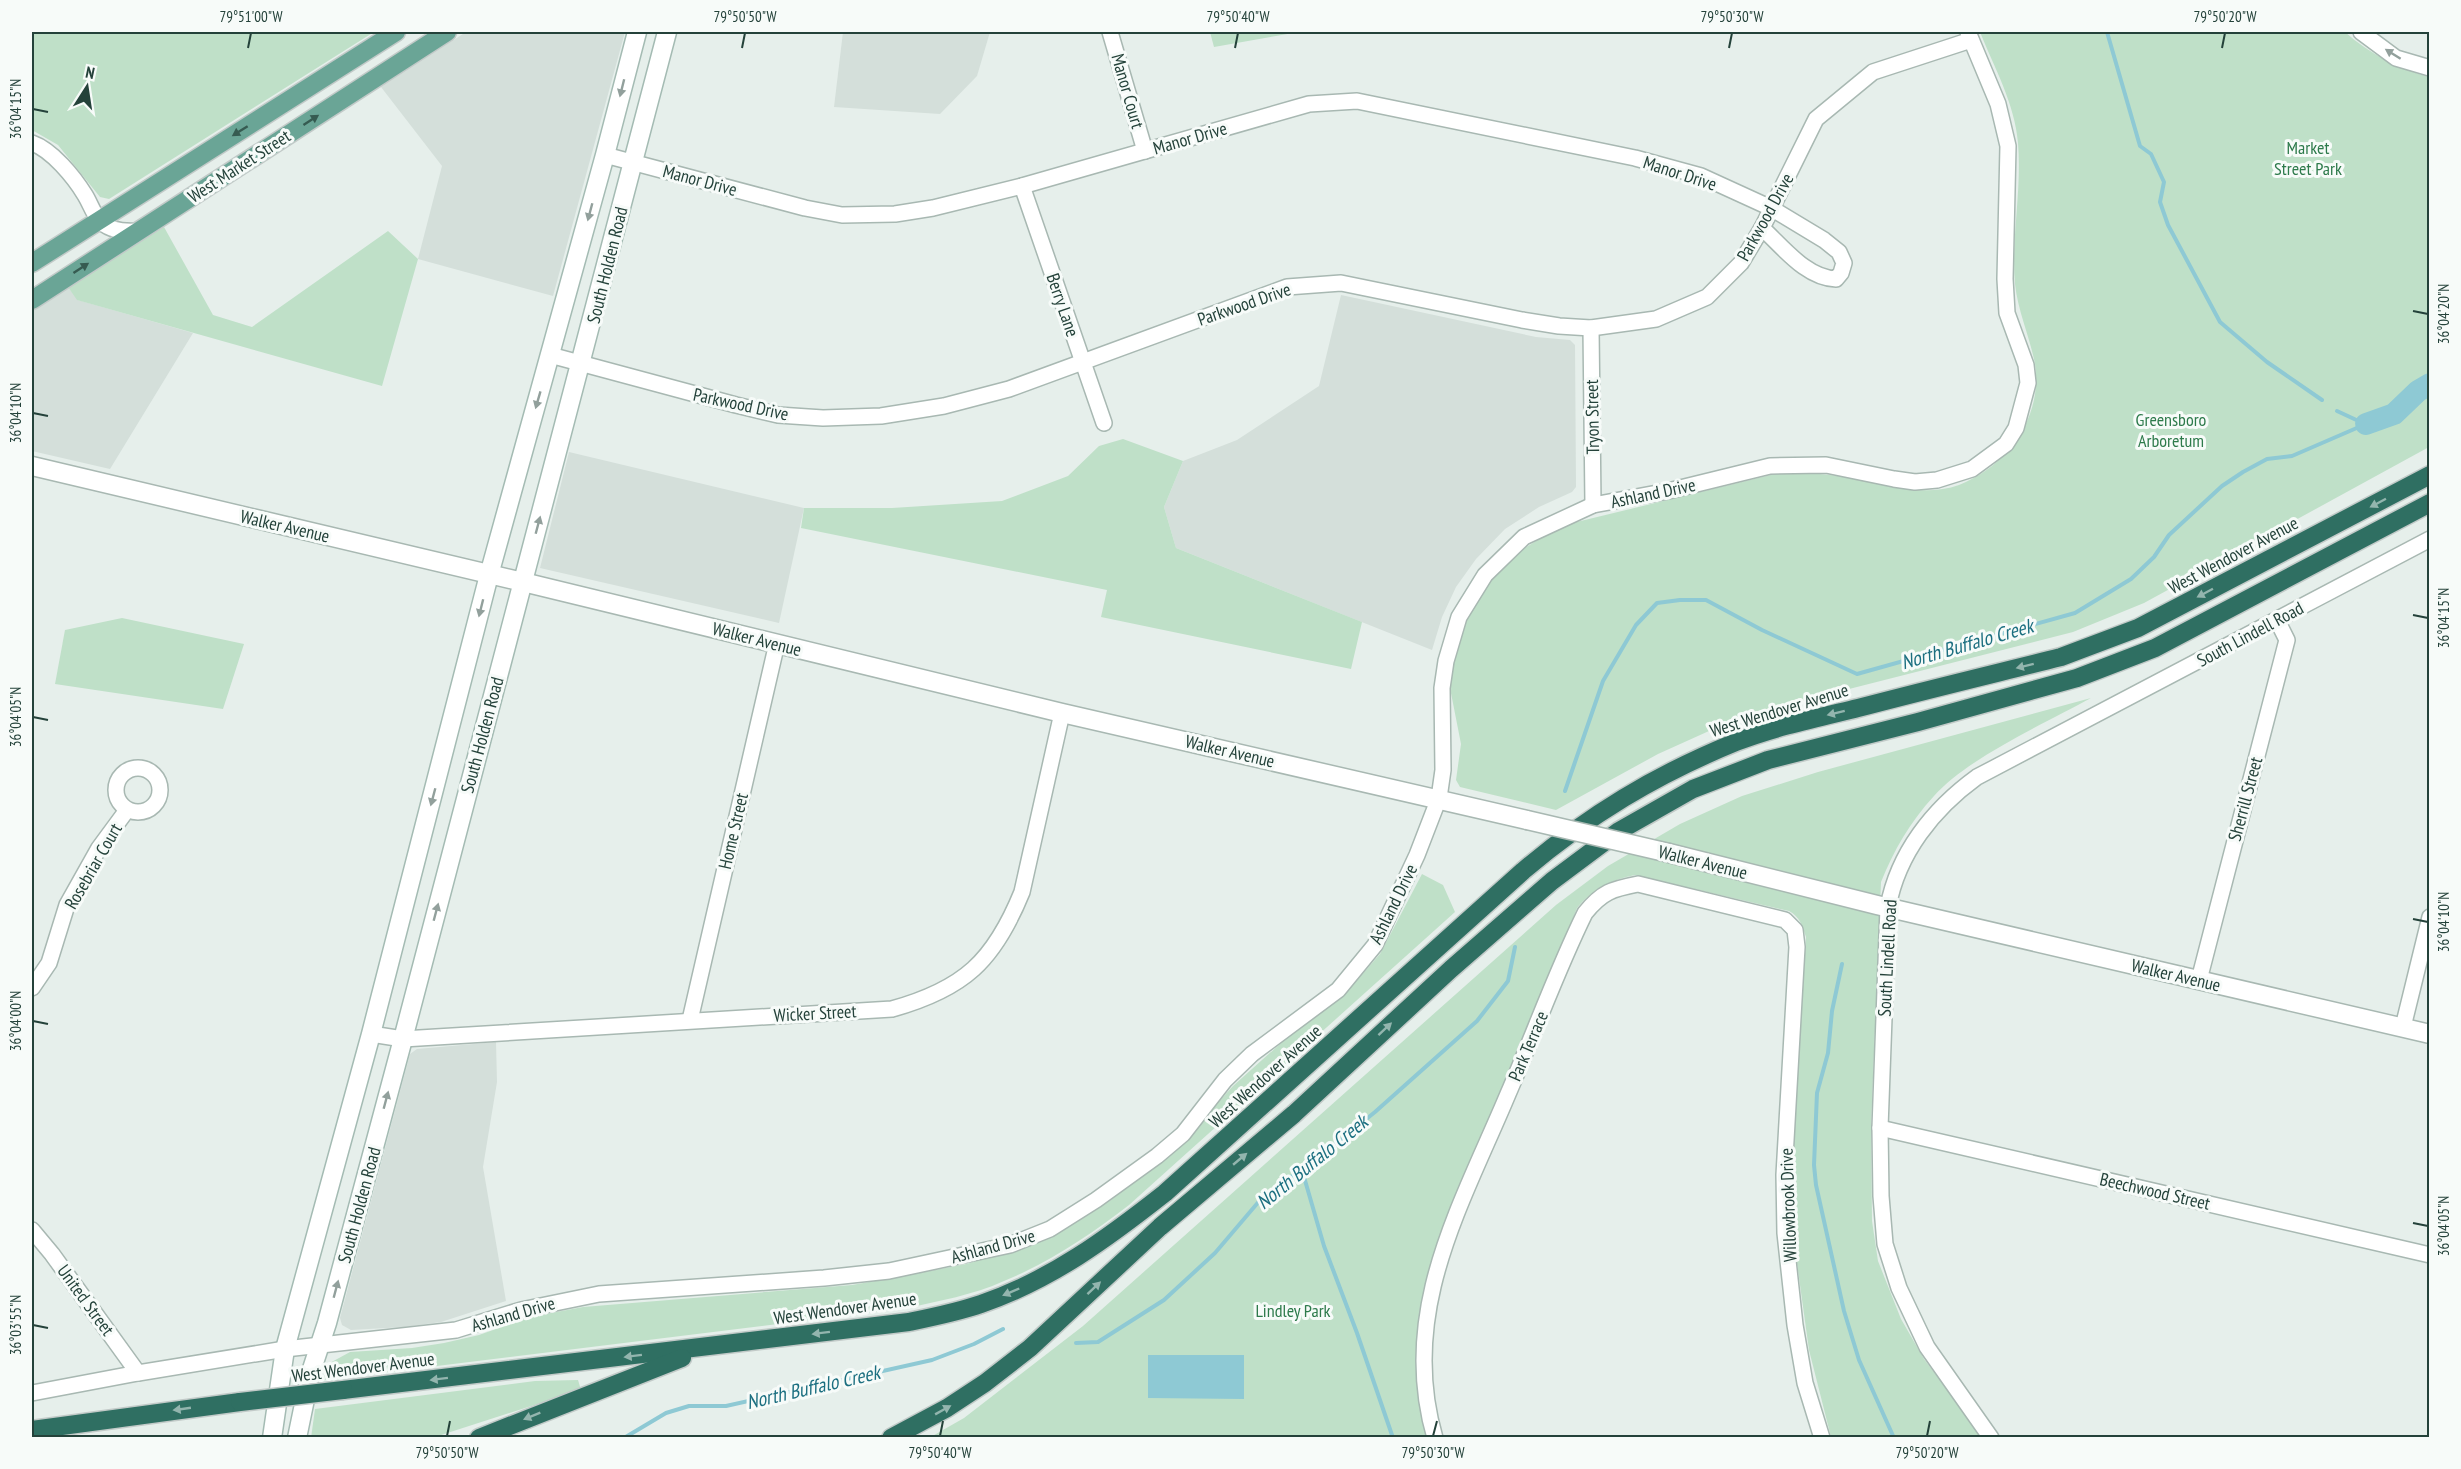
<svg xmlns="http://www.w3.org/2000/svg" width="2461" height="1469" font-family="'PT Sans Narrow',sans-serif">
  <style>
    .built { fill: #d4dfda }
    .green { fill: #bfe0c8 }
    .water { fill: #8ec9d4 }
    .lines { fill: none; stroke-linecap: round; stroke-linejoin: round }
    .stream { stroke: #8ec9d4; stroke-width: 4 }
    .river { stroke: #8ec9d4; stroke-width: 22 }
    .minor-casing { stroke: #a8b8b2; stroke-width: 18 }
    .tertiary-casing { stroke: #a8b8b2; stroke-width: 21 }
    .secondary-casing { stroke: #a4bbb3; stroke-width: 21 }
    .primary-casing { stroke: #c2cac8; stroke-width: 21 }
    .motorway-casing { stroke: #c2cac8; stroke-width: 21 }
    .minor { stroke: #fff; stroke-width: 15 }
    .tertiary { stroke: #fff; stroke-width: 18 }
    .secondary { stroke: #fff; stroke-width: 18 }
    .primary { stroke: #6aa596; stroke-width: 18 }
    .motorway { stroke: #2f6f62; stroke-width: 18 }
    .tertiary-bridge-casing { stroke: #a8b8b2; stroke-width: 21; stroke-linecap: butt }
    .motorway-bridge-casing { stroke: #c2cac8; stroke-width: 21; stroke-linecap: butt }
    .tertiary-bridge { stroke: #fff; stroke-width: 18 }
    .motorway-bridge { stroke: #2f6f62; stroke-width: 18 }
    .oneway { fill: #92a09c }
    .oneway2 { fill: #365b51 }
    .oneway3 { fill: #93b5ae }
    .ticks { fill: none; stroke: #24423a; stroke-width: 2 }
    .labels { text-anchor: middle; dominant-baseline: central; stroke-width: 6; stroke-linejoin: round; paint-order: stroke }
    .street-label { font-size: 18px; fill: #24423a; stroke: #f7fbf9 }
    .park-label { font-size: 18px; fill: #2d7a4b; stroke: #f7fbf9 }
    .water-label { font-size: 20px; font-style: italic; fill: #1c6f80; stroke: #f7fbf9 }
    .neatline { fill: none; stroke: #24423a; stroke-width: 2 }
    .ticks-label { font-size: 15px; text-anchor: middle; fill: #24423a }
  </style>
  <rect width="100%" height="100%" fill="#e6efeb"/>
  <!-- built -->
  <g class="built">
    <path d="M466,32H625L553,296L418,259L442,166L381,87Z"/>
    <path d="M843,32H990L977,76L940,114L834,107Z"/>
    <path d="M68,287L78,300L193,333L110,469L32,451V308Z"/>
    <path d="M1341,295L1536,337L1570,340L1575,345L1576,487L1572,492L1539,507L1505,529L1476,559L1456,587L1442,617L1432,650L1176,548L1164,507L1183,461L1237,440L1319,386Z"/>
    <path d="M569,452L804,508L779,623L540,568Z"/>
    <path d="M496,1042L497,1082L483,1167L506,1301L441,1322L404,1327L351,1330L342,1325L340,1318L410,1054L417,1049Z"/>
  </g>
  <!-- green -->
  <g class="green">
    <path d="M32,32H374L109,199L100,197L58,145L32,130Z"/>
    <path d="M1210,32H1299L1214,47Z"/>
    <path d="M1980,32H2345C2370,54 2397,68 2429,77V447L2144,603L2073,632L1794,703L1729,722L1658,754L1556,810L1460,787L1456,780L1461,744L1450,688L1453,662L1467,615L1473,603L1491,580L1523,549L1560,526L1783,472C1804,472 1825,474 1846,477C1882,484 1923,498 1959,485C2008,466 2043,417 2035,364C2030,337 2018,312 2015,284C2011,238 2022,190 2018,143C2015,104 1994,67 1980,32Z"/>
    <path d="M164,227L213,315L252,327L388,231L418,259L382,386L77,300L68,287Z"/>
    <path d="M1123,439L1183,461L1164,507L1176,548L1362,622L1351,669L1101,617L1107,590L801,528L804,508H892L1002,501L1068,476L1099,446Z"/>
    <path d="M122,618L244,644L223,709L55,684L65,630Z"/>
    <path d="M2091,698C2044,724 1969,757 1934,796C1910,822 1894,850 1881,882L1871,1126L1872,1221L1878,1261L1901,1319L1924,1359L1983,1437H1831L1809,1350L1796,1256L1791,1191L1806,937C1802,925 1800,917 1789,911L1635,875C1611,880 1593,889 1577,908L1526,1040L1444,1224L1427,1278L1420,1326L1428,1437L929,1438L964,1418L1083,1326L1556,905L1608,866L1680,824L1742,796L1818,772Z"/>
    <path d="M1422,874L1443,885L1455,912L1129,1205C1090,1235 1050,1262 1004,1281C973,1295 939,1301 907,1308L323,1380L328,1364L350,1352L412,1348L444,1343L479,1335L530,1317L583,1307L852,1285L909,1275L966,1264L1022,1248L1062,1231L1111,1200L1184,1140L1233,1086L1309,1018L1351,987L1380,954Z"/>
    <path d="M578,1380L581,1390L435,1437L311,1438L315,1409L535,1381Z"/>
  </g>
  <!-- water -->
  <path class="water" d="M1148,1355H1244V1399L1148,1398Z"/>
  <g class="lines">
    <!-- stream -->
    <g class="stream">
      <path d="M2107,32L2140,146L2151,154L2164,182L2160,202L2168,225L2220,322L2267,362L2322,400"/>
      <path d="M2337,411L2365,424"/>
      <path d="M1565,791L1603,681L1636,625L1657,603L1680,600H1706L1762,630L1857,674L2075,613L2131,579L2154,557L2169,535L2222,486L2243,472L2267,459L2292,456L2366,424"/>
      <path d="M1842,964L1832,1011L1828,1053L1817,1093L1814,1165L1816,1185L1844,1311L1859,1360L1894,1438"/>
      <path d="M1302,1170L1324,1246L1357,1333L1393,1438"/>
      <path d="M1076,1343L1098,1342L1164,1300L1215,1253L1261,1199L1333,1146L1375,1112L1477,1021L1508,981L1515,947"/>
      <path d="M624,1438L666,1413L689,1406H726L932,1360L974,1344L1003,1329"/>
    </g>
    <!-- river -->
    <path class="river" d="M2366,424L2394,414L2418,391L2430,384"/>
    <defs>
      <g id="minor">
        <path d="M1110,32L1145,151"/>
        <path d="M2361,32L2396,58L2430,68"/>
        <path d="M32,143C52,150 74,177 85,195C90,203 93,213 99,220C109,231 124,232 138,231"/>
        <path d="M605,155L805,208L842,215L895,214L933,208L1022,186L1309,104L1357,101L1635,158L1701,176L1771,208L1824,240L1839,252L1844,263L1841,273L1836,279C1806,278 1783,247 1762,228"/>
        <path d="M1022,186L1104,423"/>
        <path d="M1591,328L1593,505"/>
        <path d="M550,355L736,405L778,415L823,418L881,416L944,406L1009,389L1287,287L1341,283L1522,320L1559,326L1591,328L1656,319L1707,297L1741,263L1762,228L1816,119L1873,72L1971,40"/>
        <circle cx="138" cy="790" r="22"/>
        <path d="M2199,980L2287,640L2277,620"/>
        <path d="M32,988L49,963L67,905L99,848L127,810"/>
        <path d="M690,1020L777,643"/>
        <path d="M2403,1027L2430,917"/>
        <path d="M371,1034L403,1039L892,1009C964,989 994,961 1022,892L1062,713"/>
        <path d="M1880,1128L2430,1255"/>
        <path d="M32,1230L52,1254L138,1373"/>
        <path d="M32,1393L138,1373L285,1349L456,1330L521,1310L599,1294L824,1278L889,1271L1010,1245L1050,1229L1096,1200L1157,1156L1183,1134L1225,1080L1252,1054L1338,990L1375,945L1417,855L1439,798L1443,770L1442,688L1446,661L1459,617L1485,575L1524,537L1593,505L1668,491L1770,466L1826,465L1894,479L1915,482L1937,480L1972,469L2006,444L2016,428L2028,383L2026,365L2007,313L2005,279L2008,146L1998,104L1968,32"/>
        <path d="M1435,1438C1398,1312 1461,1206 1508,1094C1534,1034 1556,972 1585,913C1602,892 1612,889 1638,884L1785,920L1795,930L1797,947L1784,1175L1785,1233L1795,1325L1805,1383L1822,1438"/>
        <path d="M1991,1438L1927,1347L1899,1288L1885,1244L1881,1196L1880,1128L1888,907C1898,853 1933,809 1977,777L2430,539"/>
      </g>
      <g id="tertiary">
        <path d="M32,466L523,582L1062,713L1527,820"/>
        <path d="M1669,853L1877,905L2430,1034"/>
      </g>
      <g id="secondary">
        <path d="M272,1438L285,1349L371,1034L489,575L605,155L637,32"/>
        <path d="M297,1438L310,1375L327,1323L403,1039L667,32"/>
      </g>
      <g id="primary">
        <path d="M32,263L396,32"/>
        <path d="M32,300L447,32"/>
      </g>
      <g id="motorway">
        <path d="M343,1390L909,1322C933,1317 958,1312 981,1304C1051,1280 1108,1238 1165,1193L1523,871C1589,815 1655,775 1736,742C1775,727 1817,718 1858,708C1926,690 1993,674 2061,657L2138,628L2430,475"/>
        <path d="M32,1430L240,1402"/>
        <path d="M479,1438L682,1358"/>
        <path d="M891,1438L947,1408L985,1383L1030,1348L1160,1227L1294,1114L1451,969L1552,881L1619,831L1693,789L1768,760L1918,722L2077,678L2155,648L2430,503"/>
      </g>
    </defs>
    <!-- minor casing -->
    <use href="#minor" class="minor-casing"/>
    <!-- tertiary casing -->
    <use href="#tertiary" class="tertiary-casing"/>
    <!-- secondary casing -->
    <use href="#secondary" class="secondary-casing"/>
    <!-- primary casing -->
    <use href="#primary" class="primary-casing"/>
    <!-- motorway casing -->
    <use href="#motorway" class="motorway-casing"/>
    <!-- minor -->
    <use href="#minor" class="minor"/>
    <!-- tertiary -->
    <use href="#tertiary" class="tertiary"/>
    <!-- secondary -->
    <use href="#secondary" class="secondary"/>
    <!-- primary -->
    <use href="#primary" class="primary"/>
    <!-- motorway -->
    <use href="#motorway" class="motorway"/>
    <defs>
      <path id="tertiary-bridge" d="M1527,820L1669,853"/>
      <path id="motorway-bridge" d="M240,1402L343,1390"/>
    </defs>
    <!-- tertiary-bridge casing -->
    <use href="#tertiary-bridge" class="tertiary-bridge-casing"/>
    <!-- motorway-bridge casing -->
    <use href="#motorway-bridge" class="motorway-bridge-casing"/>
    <!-- tertiary-bridge -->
    <use href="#tertiary-bridge" class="tertiary-bridge"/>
    <!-- motorway-bridge -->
    <use href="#motorway-bridge" class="motorway-bridge"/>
  </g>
  <!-- one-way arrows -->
  <defs><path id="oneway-solid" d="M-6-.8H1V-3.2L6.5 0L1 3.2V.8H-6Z" transform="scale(1.5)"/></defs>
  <g class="oneway">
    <use href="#oneway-solid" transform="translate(2393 54) rotate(-148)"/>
    <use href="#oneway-solid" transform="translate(622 88) rotate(104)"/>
    <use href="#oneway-solid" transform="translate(590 212) rotate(105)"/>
    <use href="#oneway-solid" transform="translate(538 400) rotate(106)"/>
    <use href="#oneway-solid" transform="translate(538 525) rotate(-75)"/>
    <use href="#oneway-solid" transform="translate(481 608) rotate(104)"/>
    <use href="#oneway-solid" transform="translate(433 797) rotate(105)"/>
    <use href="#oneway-solid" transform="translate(436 912) rotate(-75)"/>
    <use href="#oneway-solid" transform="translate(386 1100) rotate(-75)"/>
    <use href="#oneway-solid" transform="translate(336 1289) rotate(-75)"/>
  </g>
  <g class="oneway2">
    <use href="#oneway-solid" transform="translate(311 120) rotate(-33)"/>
    <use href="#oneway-solid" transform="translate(240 131) rotate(148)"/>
    <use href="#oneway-solid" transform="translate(81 268) rotate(-33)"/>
  </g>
  <g class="oneway3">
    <use href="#oneway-solid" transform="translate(2378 503) rotate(152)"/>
    <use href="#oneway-solid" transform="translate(2205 593) rotate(152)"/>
    <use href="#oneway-solid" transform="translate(2025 666) rotate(166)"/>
    <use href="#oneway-solid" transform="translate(1836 713) rotate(166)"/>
    <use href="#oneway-solid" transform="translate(1385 1029) rotate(-43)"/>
    <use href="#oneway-solid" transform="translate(1240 1159) rotate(-40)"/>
    <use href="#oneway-solid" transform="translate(1094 1288) rotate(-43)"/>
    <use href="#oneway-solid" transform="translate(1011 1292) rotate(157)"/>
    <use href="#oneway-solid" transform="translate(821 1333) rotate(173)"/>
    <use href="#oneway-solid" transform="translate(633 1356) rotate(173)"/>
    <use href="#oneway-solid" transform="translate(439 1379) rotate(173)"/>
    <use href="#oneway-solid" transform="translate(182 1409) rotate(172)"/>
    <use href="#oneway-solid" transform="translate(943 1410) rotate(-29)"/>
    <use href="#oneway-solid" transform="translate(532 1416) rotate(158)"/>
  </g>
  <!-- ticks -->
  <path class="ticks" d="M248,48L251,33M742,48L745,33M1235,48L1238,33M1729,48L1732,33M2222,48L2225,33M33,109L48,112M2413,311L2428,314M33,413L48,416M2413,615L2428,618M33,717L48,720M2413,919L2428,922M33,1021L48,1024M2413,1223L2428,1226M33,1325L48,1328M447,1436L450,1421M940,1436L943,1421M1433,1436L1437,1421M1927,1436L1930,1421"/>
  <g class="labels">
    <!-- street labels -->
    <g class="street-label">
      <text transform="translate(1128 91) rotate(74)">Manor Court</text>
      <text transform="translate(1190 138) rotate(-16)">Manor Drive</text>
      <text transform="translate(239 166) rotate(-33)">West Market Street</text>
      <text transform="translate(1680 173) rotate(18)">Manor Drive</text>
      <text transform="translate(700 180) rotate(15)">Manor Drive</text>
      <text transform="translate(1765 217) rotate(-61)">Parkwood Drive</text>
      <text transform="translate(607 265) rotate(-76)">South Holden Road</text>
      <text transform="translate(1244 304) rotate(-19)">Parkwood Drive</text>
      <text transform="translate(1063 305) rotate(71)">Berry Lane</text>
      <text transform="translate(741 404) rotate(12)">Parkwood Drive</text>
      <text transform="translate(1592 417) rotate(-91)">Tryon Street</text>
      <text transform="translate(1653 493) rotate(-12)">Ashland Drive</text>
      <text transform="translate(285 526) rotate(13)">Walker Avenue</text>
      <text transform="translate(2233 555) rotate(-28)">West Wendover Avenue</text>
      <text transform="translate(2250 634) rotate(-28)">South Lindell Road</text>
      <text transform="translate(757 639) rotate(14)">Walker Avenue</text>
      <text transform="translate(1779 710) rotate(-17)">West Wendover Avenue</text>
      <text transform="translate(482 735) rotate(-75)">South Holden Road</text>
      <text transform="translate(1230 751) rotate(13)">Walker Avenue</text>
      <text transform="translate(2245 799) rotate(-75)">Sherrill Street</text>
      <text transform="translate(733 831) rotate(-77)">Home Street</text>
      <text transform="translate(1703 862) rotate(14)">Walker Avenue</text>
      <text transform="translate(93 866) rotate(-60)">Rosebriar Court</text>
      <text transform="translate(1393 904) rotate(-64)">Ashland Drive</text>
      <text transform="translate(1887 958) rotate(-87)">South Lindell Road</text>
      <text transform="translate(2176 975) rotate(13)">Walker Avenue</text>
      <text transform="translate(815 1013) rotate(-3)">Wicker Street</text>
      <text transform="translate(1528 1046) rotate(-67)">Park Terrace</text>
      <text transform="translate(1265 1076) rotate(-42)">West Wendover Avenue</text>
      <text transform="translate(2155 1191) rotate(13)">Beechwood Street</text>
      <text transform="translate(359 1205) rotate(-75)">South Holden Road</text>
      <text transform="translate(1788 1205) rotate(-92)">Willowbrook Drive</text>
      <text transform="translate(993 1246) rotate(-15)">Ashland Drive</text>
      <text transform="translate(86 1300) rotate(54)">United Street</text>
      <text transform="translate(845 1308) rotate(-8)">West Wendover Avenue</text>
      <text transform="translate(513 1314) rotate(-16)">Ashland Drive</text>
      <text transform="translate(363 1367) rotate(-7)">West Wendover Avenue</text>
    </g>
    <!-- park labels -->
    <g class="park-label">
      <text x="2308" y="147">Market<tspan x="2308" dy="21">Street Park</tspan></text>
      <text x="2171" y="419">Greensboro<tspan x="2171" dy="21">Arboretum</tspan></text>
      <text x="1293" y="1310">Lindley Park</text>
    </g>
    <!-- water labels -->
    <g class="water-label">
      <text transform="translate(1967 644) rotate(-16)">North Buffalo Creek</text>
      <text transform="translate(1312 1162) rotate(-39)">North Buffalo Creek</text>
      <text transform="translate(813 1387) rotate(-13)">North Buffalo Creek</text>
    </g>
  </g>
  <!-- border -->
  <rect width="2461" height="1469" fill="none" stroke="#f7fbf9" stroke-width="66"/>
  <!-- north arrow -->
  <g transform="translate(87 87) rotate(12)" stroke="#f7fbf9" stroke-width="4.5" paint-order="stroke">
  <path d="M0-4.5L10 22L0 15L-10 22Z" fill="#24423a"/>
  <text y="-9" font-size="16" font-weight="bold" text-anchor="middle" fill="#24423a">N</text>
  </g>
  <rect x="33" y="33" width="2395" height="1403" class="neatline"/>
  <g class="ticks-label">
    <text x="251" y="22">79°51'00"W</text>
    <text x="745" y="22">79°50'50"W</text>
    <text x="1238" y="22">79°50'40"W</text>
    <text x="1732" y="22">79°50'30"W</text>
    <text x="2225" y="22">79°50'20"W</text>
    <text transform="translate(16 109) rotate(-90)" y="5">36°04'15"N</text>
    <text transform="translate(2444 314) rotate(-90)" y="5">36°04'20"N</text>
    <text transform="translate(16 413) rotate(-90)" y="5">36°04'10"N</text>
    <text transform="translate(2444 618) rotate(-90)" y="5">36°04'15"N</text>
    <text transform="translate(16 717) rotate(-90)" y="5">36°04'05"N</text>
    <text transform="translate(2444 922) rotate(-90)" y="5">36°04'10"N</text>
    <text transform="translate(16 1021) rotate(-90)" y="5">36°04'00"N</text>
    <text transform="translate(2444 1226) rotate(-90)" y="5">36°04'05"N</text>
    <text transform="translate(16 1325) rotate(-90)" y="5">36°03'55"N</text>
    <text x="447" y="1458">79°50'50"W</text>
    <text x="940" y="1458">79°50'40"W</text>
    <text x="1433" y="1458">79°50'30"W</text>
    <text x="1927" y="1458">79°50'20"W</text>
  </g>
</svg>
